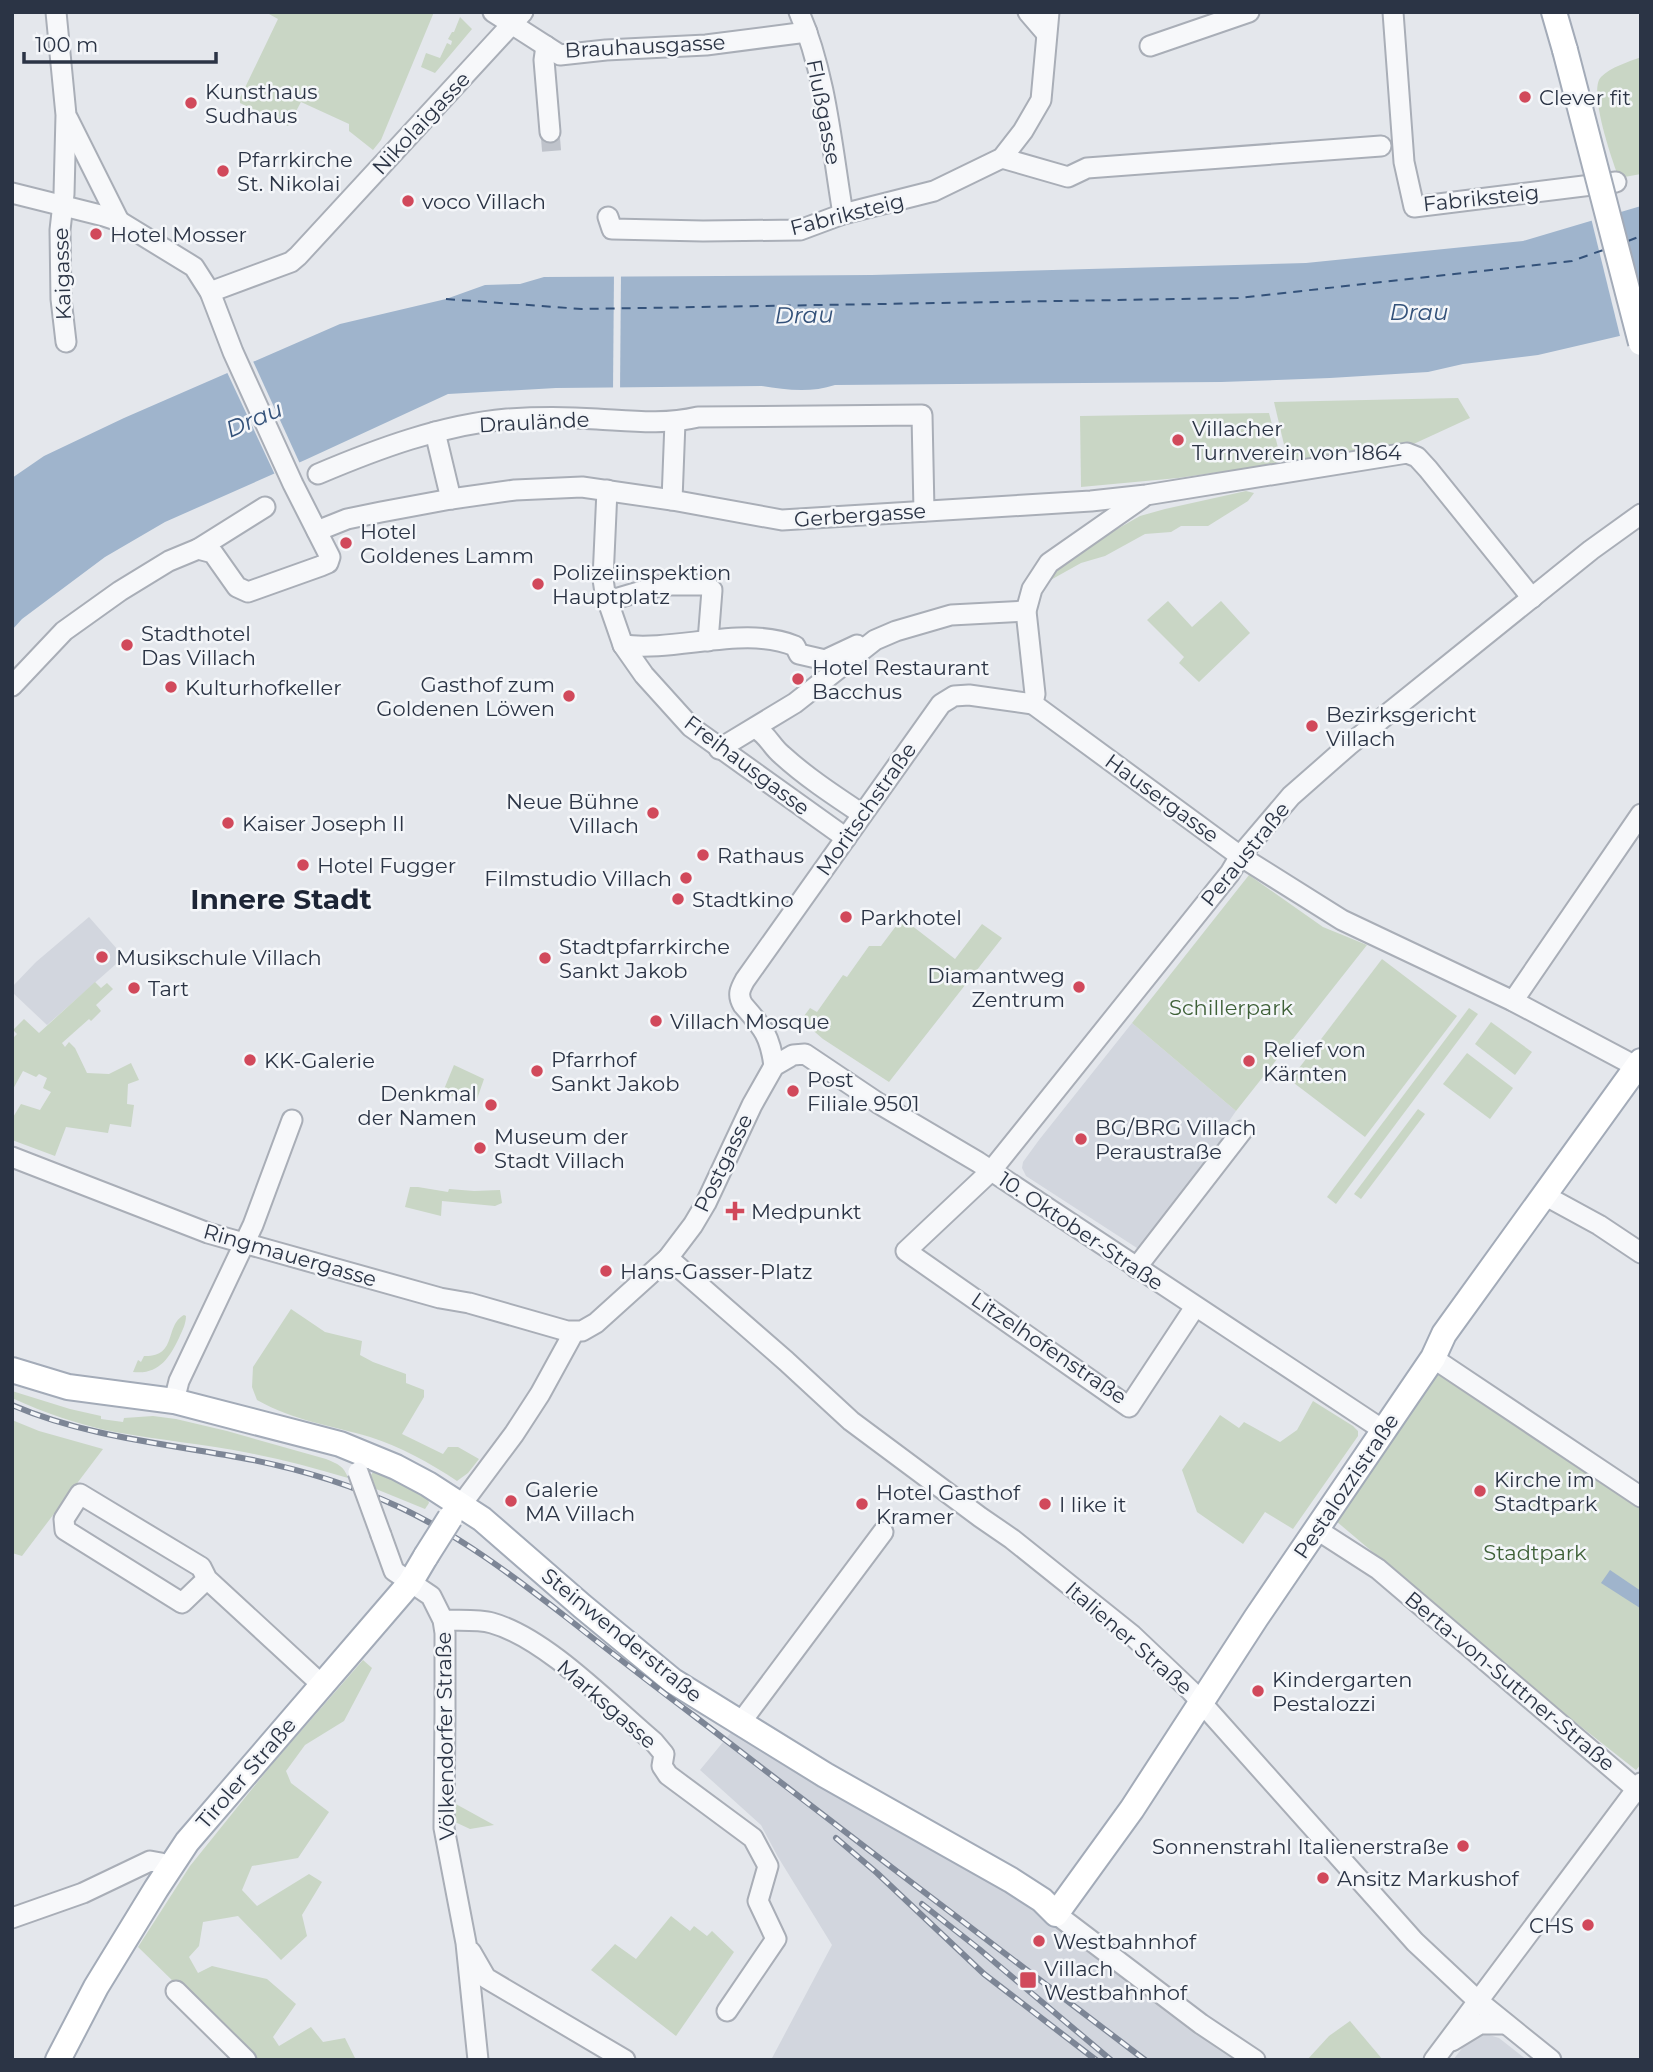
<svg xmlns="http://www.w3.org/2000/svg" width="1653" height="2072" font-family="Montserrat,sans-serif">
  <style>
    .built { fill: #d2d6de }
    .green { fill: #c9d6c5 }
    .water { fill: #9fb4cc }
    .pier { fill: #e4e7ec }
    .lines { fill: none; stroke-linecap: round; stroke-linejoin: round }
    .ferry { stroke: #34527a; stroke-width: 2; stroke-dasharray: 9 7; stroke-linecap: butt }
    .minor-tunnel { stroke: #bfc3cb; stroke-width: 19; stroke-dasharray: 19 10; stroke-linecap: butt }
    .minor-casing { stroke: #a9aeb7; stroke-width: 23 }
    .major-casing { stroke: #a3abb8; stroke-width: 28 }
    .minor { stroke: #f7f8fa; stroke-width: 19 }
    .major { stroke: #fff; stroke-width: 24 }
    .rail-casing { stroke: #7d8696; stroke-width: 6 }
    .rail { stroke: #f4f6f9; stroke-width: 3.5; stroke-dasharray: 10; stroke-linecap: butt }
    .minor-bridge-casing { stroke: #a9aeb7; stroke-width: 23; stroke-linecap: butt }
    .major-bridge-casing { stroke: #a3abb8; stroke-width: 28; stroke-linecap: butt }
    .minor-bridge { stroke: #f7f8fa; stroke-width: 19 }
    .major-bridge { stroke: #fff; stroke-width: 24 }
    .poi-dot { fill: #d1495b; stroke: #f4f6f9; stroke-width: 2.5 }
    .labels { text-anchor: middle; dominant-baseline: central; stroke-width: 5; stroke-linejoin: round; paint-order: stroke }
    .street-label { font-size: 21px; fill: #2b3445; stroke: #f4f6f9 }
    .poi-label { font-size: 21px; fill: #2b3445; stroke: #f4f6f9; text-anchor: start }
    .park-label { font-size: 21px; fill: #3f6138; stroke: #f4f6f9 }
    .water-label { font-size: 23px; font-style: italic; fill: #34527a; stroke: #f4f6f9 }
    .district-label { font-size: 28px; font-weight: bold; fill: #1d2536; stroke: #f4f6f9 }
  </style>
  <rect width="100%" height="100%" fill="#e4e7ec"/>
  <!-- built -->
  <g class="built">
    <path d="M89,917L124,957L47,1025L12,992V987L36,962Z"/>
    <path d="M1132,1023L1236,1111L1227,1124L1235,1129L1142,1247L1137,1248L1026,1176L1022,1168L1023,1162L1039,1140Z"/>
    <path d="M733,1730L1051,1918L1237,2060H771L832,1945L778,1857L761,1825L700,1770Z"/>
    <path d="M1483,2033L1499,2038L1527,2060H1453L1470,2038Z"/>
  </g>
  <!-- green -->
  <g class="green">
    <path d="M270,12H434L381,140L373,150L349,131V124L301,102L288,126L240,103V98L278,19L269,14Z"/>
    <path d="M460,17L472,29L435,73L421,67L426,53L440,58L447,43L451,45L452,41L448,39L452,32H454Z"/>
    <path d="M1641,57V174L1619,178C1612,160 1588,90 1601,77C1611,67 1628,62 1641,57Z"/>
    <path d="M1458,398L1470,418L1407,447L1290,470L1274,402Z"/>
    <path d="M1269,413L1282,463L1178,478L1081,487L1080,416Z"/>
    <path d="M1246,491L1254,493L1248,501L1208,526H1181L1171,532L1145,534L1105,556L1081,563L1047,582L1054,565L1140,516L1165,509Z"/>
    <path d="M1168,601L1192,627L1221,601L1250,633L1199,682L1179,663L1184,657L1147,620Z"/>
    <path d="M1249,875L1323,927L1367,945L1236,1111L1132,1023Z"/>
    <path d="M902,918L955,959L982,924L1002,938L889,1082L823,1039L801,1020L810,1008L817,1012L843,975L847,977L869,946H881Z"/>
    <path d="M1382,959L1457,1016L1365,1137L1290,1080Z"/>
    <path d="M95,982L101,988L107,983L113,989L96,1005L101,1011L91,1021L89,1019L62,1043L65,1047L69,1042L75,1048L87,1073L109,1074L131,1063L139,1080L128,1084L127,1104L134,1105L131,1127L110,1124L108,1133L66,1127L55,1156L12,1140V1119L21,1104L40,1110L51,1092L43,1088L47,1078L39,1074L36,1077L23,1071L12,1091V1039L17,1034L13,1030L24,1019L39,1033Z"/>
    <path d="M1469,1008L1478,1014L1336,1204L1327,1197Z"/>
    <path d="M1491,1022L1532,1052L1515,1075L1475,1044Z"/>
    <path d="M1467,1053L1513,1088L1490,1119L1443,1084Z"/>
    <path d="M454,1065L484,1079L476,1102L442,1094Z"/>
    <path d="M1418,1109L1425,1114L1361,1199L1354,1194Z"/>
    <path d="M410,1187H418L448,1192L449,1189L474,1191L500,1190L502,1203L495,1206L442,1201L441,1216L405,1207Z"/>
    <path d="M291,1309L325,1332L362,1341L360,1355L373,1362L406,1374V1383L424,1390V1397L402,1434L443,1454L448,1447H458L479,1459L468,1473L457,1481C430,1463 401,1447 370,1437C329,1425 295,1421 257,1400L252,1387L253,1367Z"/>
    <path d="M184,1315L186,1316C186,1324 182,1331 179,1338C169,1359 158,1375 133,1372L138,1360L141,1362L144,1356C178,1357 164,1326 184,1315Z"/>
    <path d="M1442,1364L1641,1497V1764L1636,1770L1528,1685L1453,1620L1336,1521Z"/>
    <path d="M12,1391L70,1409L101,1416V1419L123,1422L124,1418L153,1416L176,1419L227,1431L326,1459C338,1464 344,1466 348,1478C315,1468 282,1459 249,1453C204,1444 159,1440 115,1432C79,1425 45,1413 12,1398Z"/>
    <path d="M1313,1401L1353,1426L1358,1431V1436L1293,1529L1265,1512L1243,1544L1197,1512L1182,1470L1220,1415L1239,1428L1244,1422L1280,1442L1297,1430Z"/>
    <path d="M12,1420L39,1431L103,1449L22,1556L12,1553Z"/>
    <path d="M376,1471L428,1499L429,1503L425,1509L376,1489L371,1475L373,1472Z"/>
    <path d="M363,1660L372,1668L344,1721L305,1745L286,1771L291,1783L329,1812L298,1858L252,1866L242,1890L257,1906L309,1874L322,1882L302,1915L307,1936L281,1960L238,1916L203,1922L199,1946L189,1957L198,1973L212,1966L267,1979L296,2004L273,2037L279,2046L311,2027L323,2042L345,2038L356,2060H254L138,1947L190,1866L273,1763Z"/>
    <path d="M454,1803L494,1825L470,1829L455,1822Z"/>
    <path d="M671,1916L690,1931L694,1926L707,1936L712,1931L734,1952L676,2036L591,1970L615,1944L636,1959Z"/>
    <path d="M1350,2021L1383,2060H1307L1329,2036Z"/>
  </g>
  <!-- water -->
  <g class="water">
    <path d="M1641,206V331L1538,355L1463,364L1428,372L1330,378L1221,382L835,385C811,393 786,390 762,386L556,388L448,394L305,460L165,522L105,557L22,619L12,630V478L44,456L124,418L340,324L446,299L485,285L520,284L544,277L872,275L1306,263L1523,241Z"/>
    <path d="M1610,1570L1641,1591L1640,1608L1601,1583Z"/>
  </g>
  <!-- pier -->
  <g class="pier">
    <path d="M1620,209L1641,293V335L1621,340L1591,218Z"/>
    <path d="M614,273H621L620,391H613Z"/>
    <path d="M252,359L301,466L276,477L226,370Z"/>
  </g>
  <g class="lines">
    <!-- ferry -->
    <g class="ferry">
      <path d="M1628,241L1641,236"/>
      <path d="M446,299L582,309L1238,298L1572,261L1606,249"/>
    </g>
    <!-- minor-tunnel -->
    <path class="minor-tunnel" d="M550,132L552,156"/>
    <defs>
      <g id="minor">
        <path d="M56,12L66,115L64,194L60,230L61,299L66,342"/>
        <path d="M493,12L560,55L606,50L706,45L807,32"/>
        <path d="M799,12C826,74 832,148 843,214"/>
        <path d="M1028,12L1046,33"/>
        <path d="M1393,12L1404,162L1414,207L1616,182"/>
        <path d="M546,46L544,60L550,132"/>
        <path d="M1150,46L1249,12"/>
        <path d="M68,119L119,221"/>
        <path d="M1002,158L1068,177L1087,168L1381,146"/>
        <path d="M12,193L104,216L119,221L194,267L210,292L233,352L293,484L330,557L328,563L321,566L248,592L237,587L213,553L198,549"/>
        <path d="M608,217L612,229L703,231L800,230L843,214L934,191L1002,158L1023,131L1041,100L1049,12"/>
        <path d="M210,292L291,262L298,256L523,12"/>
        <path d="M435,432L451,499"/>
        <path d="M318,474C377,449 441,425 507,419C536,417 568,417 597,419C632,421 664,425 698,417L922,415L924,511"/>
        <path d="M607,490L603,579L605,593L623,645L644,675L691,727L846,838"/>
        <path d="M1142,498L1049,563L1032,589L1026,611L1035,694L1033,704L1240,856L1342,920L1513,1001L1641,1069"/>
        <path d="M672,500L675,422"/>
        <path d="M317,531L347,519L381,512L451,499L515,490L582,487L672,500L782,520L1091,501L1146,495L1407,453L1417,457L1428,469L1532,598"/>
        <path d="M608,601L662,585H706L712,590L708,641"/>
        <path d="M623,645C676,652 746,625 795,646L799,654L825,660L857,645"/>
        <path d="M12,686L64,631L120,591L169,561L198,549L265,507"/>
        <path d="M755,728C768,735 771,746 782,755C806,777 835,796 862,814"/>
        <path d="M719,749L795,703L875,640L896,631L951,615L1026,611"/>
        <path d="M1513,1001L1641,814"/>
        <path d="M774,1066C770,1035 763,1028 743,1005C737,995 740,989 745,980L941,704L954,696L969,695L1033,704"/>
        <path d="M12,1157L208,1233L440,1298L469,1303L567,1331H582L596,1323L668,1258L693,1225L706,1203L752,1105L774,1066L793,1055L805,1054L878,1103L978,1162L1383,1430"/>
        <path d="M1544,1195L1599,1225L1641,1253"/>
        <path d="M668,1258L786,1361L851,1421L980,1517L1012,1539L1132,1635L1191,1691L1415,1942L1478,2001L1551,2060"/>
        <path d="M1136,1268L1242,1131"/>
        <path d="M1195,1307L1129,1407L906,1251L991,1171L1230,873L1240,856L1291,796L1349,745L1591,550L1641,514"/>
        <path d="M1433,1358L1641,1497"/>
        <path d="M174,1401L179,1381L253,1225L292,1120"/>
        <path d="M461,1505L514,1434L540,1394L574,1332"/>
        <path d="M1316,1529L1378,1569L1641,1793"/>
        <path d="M381,1535L394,1571L431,1596L443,1620L445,1633V1713L444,1828L466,1943L478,2060"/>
        <path d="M207,1579L182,1603L65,1530L64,1519L80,1494L201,1567L207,1579L321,1684"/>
        <path d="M443,1620C457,1621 478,1619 492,1623C546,1638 610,1705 654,1742L664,1754L662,1766L668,1775L753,1838L768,1866L758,1901L776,1939L727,2011"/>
        <path d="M741,1724L747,1714L883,1532"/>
        <path d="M1056,1914L1201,2024L1255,2060"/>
        <path d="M12,1918L83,1893L150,1861L161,1863L169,1868"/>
        <path d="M471,1952L486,1978L625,2060"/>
        <path d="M176,1991L246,2060"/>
        <path d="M1452,2041L1480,2024H1506"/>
        <path d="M1434,2060L1641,1783"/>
      </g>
      <g id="major">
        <path d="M1554,12L1565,50"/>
        <path d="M12,1370L68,1387L174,1401L340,1444L396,1467L428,1484L482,1519L582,1606L673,1681L825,1775L1011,1880L1042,1900L1056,1914L1132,1809L1256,1618L1433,1358L1444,1334L1641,1061"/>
        <path d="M58,2060L96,1987L156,1889L187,1842L410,1583L426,1556"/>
      </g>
    </defs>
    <!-- minor casing -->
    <use href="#minor" class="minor-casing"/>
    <!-- major casing -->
    <use href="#major" class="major-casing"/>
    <!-- minor -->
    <use href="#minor" class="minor"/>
    <!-- major -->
    <use href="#major" class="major"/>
    <defs>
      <g id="rail">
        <path d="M12,1405C89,1438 171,1444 253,1460C303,1470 352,1485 399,1507C459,1535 513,1576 566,1617C608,1650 650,1683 693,1715C843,1831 994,1945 1145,2060"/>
        <path d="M836,1838L877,1873L984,1974L1096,2060"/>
        <path d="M922,1904L979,1949L1111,2060"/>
      </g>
    </defs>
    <!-- rail casing -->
    <use href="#rail" class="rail-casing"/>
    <!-- rail -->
    <use href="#rail" class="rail"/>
    <defs>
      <path id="minor-bridge" d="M358,1472L381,1535"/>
      <g id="major-bridge">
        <path d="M1565,50L1641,343"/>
        <path d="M426,1556L450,1518"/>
      </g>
    </defs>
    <!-- minor-bridge casing -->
    <use href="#minor-bridge" class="minor-bridge-casing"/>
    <!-- major-bridge casing -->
    <use href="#major-bridge" class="major-bridge-casing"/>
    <!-- minor-bridge -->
    <use href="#minor-bridge" class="minor-bridge"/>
    <!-- major-bridge -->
    <use href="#major-bridge" class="major-bridge"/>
  </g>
  <!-- markers -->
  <g class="poi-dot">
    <circle cx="1525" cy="97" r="7"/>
    <circle cx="191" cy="103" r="7"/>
    <circle cx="223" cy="171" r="7"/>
    <circle cx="408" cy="201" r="7"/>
    <circle cx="96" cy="234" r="7"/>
    <circle cx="1178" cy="440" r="7"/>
    <circle cx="346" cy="543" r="7"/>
    <circle cx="538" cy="584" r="7"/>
    <circle cx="127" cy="645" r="7"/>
    <circle cx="798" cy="679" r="7"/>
    <circle cx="171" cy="687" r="7"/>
    <circle cx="569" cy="696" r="7"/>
    <circle cx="1312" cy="726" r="7"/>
    <circle cx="653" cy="813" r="7"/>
    <circle cx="228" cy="823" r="7"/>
    <circle cx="703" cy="855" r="7"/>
    <circle cx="303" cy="865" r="7"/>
    <circle cx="686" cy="878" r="7"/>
    <circle cx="678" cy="899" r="7"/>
    <circle cx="846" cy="917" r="7"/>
    <circle cx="102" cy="957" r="7"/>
    <circle cx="545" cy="958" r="7"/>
    <circle cx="1079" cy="987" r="7"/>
    <circle cx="134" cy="988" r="7"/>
    <circle cx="656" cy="1021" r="7"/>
    <circle cx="250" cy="1060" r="7"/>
    <circle cx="1249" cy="1061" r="7"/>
    <circle cx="537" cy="1071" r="7"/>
    <circle cx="793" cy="1091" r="7"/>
    <circle cx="491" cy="1105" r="7"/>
    <circle cx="1081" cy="1139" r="7"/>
    <circle cx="480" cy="1148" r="7"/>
    <path d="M731.5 1200.5h7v7h7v7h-7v7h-7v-7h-7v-7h7z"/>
    <circle cx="606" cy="1271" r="7"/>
    <circle cx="1480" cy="1491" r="7"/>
    <circle cx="511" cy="1501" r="7"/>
    <circle cx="862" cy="1504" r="7"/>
    <circle cx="1045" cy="1504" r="7"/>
    <circle cx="1258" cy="1691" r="7"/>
    <circle cx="1463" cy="1846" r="7"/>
    <circle cx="1323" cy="1878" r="7"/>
    <circle cx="1588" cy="1925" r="7"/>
    <circle cx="1039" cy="1941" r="7"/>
    <rect x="1019" y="1971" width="18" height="18" rx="3.5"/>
  </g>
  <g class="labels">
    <!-- street labels -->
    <g class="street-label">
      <text transform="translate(645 46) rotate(-3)">Brauhausgasse</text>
      <text transform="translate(824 112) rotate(79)">Flußgasse</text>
      <text transform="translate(421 123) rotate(-47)">Nikolaigasse</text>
      <text transform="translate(1481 198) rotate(-6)">Fabriksteig</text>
      <text transform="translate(847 214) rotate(-14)">Fabriksteig</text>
      <text transform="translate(62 274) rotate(-92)">Kaigasse</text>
      <text transform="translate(534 422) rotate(-3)">Draulände</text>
      <text transform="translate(860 515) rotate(-4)">Gerbergasse</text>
      <text transform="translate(747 765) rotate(37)">Freihausgasse</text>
      <text transform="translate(1162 798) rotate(36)">Hausergasse</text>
      <text transform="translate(866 809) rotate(-55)">Moritschstraße</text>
      <text transform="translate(1245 854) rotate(-51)">Peraustraße</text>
      <text transform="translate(723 1163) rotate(-64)">Postgasse</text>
      <text transform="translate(1081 1231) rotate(34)">10. Oktober-Straße</text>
      <text transform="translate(290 1255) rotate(16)">Ringmauergasse</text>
      <text transform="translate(1049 1348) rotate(34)">Litzelhofenstraße</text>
      <text transform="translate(1346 1486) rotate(-56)">Pestalozzistraße</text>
      <text transform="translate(622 1635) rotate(39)">Steinwenderstraße</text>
      <text transform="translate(1129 1638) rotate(41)">Italiener Straße</text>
      <text transform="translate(1510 1681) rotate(40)">Berta-von-Suttner-Straße</text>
      <text transform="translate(607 1704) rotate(41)">Marksgasse</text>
      <text transform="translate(445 1736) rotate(-91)">Völkendorfer Straße</text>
      <text transform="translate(246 1773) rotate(-49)">Tiroler Straße</text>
    </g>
    <!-- poi labels -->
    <g class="poi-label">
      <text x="205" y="91">Kunsthaus<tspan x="205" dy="24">Sudhaus</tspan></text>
      <text x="1539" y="97">Clever fit</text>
      <text x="237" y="159">Pfarrkirche<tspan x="237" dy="24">St. Nikolai</tspan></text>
      <text x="422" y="201">voco Villach</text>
      <text x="110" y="234">Hotel Mosser</text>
      <text x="1192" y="428">Villacher<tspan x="1192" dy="24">Turnverein von 1864</tspan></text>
      <text x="360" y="531">Hotel<tspan x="360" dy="24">Goldenes Lamm</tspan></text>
      <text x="552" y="572">Polizeiinspektion<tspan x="552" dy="24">Hauptplatz</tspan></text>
      <text x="141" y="633">Stadthotel<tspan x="141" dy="24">Das Villach</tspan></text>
      <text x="812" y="667">Hotel Restaurant<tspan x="812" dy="24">Bacchus</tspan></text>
      <text x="555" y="684" text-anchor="end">Gasthof zum<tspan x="555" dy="24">Goldenen Löwen</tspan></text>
      <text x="185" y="687">Kulturhofkeller</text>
      <text x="1326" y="714">Bezirksgericht<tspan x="1326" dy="24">Villach</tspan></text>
      <text x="639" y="801" text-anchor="end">Neue Bühne<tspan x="639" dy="24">Villach</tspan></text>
      <text x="242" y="823">Kaiser Joseph II</text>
      <text x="717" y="855">Rathaus</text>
      <text x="317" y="865">Hotel Fugger</text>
      <text x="672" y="878" text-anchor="end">Filmstudio Villach</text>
      <text x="692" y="899">Stadtkino</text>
      <text x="860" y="917">Parkhotel</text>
      <text x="559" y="946">Stadtpfarrkirche<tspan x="559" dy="24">Sankt Jakob</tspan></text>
      <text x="116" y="957">Musikschule Villach</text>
      <text x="1065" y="975" text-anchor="end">Diamantweg<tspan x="1065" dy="24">Zentrum</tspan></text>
      <text x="148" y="988">Tart</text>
      <text x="670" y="1021">Villach Mosque</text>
      <text x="1263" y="1049">Relief von<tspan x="1263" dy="24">Kärnten</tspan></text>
      <text x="551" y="1059">Pfarrhof<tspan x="551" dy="24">Sankt Jakob</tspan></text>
      <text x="264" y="1060">KK-Galerie</text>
      <text x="807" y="1079">Post<tspan x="807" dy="24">Filiale 9501</tspan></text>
      <text x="477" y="1093" text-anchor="end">Denkmal<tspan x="477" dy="24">der Namen</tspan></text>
      <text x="1095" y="1127">BG/BRG Villach<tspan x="1095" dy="24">Peraustraße</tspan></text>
      <text x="494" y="1136">Museum der<tspan x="494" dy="24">Stadt Villach</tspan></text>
      <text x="751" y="1211">Medpunkt</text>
      <text x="620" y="1271">Hans-Gasser-Platz</text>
      <text x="1494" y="1479">Kirche im<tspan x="1494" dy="24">Stadtpark</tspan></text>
      <text x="525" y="1489">Galerie<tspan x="525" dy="24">MA Villach</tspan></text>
      <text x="876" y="1492">Hotel Gasthof<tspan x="876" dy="24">Kramer</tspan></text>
      <text x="1059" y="1504">I like it</text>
      <text x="1272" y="1679">Kindergarten<tspan x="1272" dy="24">Pestalozzi</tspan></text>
      <text x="1449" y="1846" text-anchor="end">Sonnenstrahl Italienerstraße</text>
      <text x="1337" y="1878">Ansitz Markushof</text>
      <text x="1574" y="1925" text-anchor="end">CHS</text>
      <text x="1053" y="1941">Westbahnhof</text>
      <text x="1044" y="1968">Villach<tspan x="1044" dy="24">Westbahnhof</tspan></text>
    </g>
    <!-- park labels -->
    <g class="park-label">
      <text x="1231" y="1007">Schillerpark</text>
      <text x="1535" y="1552">Stadtpark</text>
    </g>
    <!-- water labels -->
    <g class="water-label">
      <text x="1419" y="312">Drau</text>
      <text transform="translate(804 315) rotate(-1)">Drau</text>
      <text transform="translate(254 419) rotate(-23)">Drau</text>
    </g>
    <!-- district labels -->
    <g class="district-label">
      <text x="281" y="899">Innere Stadt</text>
    </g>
  </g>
  <!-- border -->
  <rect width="1653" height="2072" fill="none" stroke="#2b3445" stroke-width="28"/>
  <!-- scale -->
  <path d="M24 52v10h192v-10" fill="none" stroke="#2b3445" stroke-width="3.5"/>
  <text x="35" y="52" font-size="21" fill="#2b3445" stroke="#f4f6f9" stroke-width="5" paint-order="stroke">100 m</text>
</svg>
